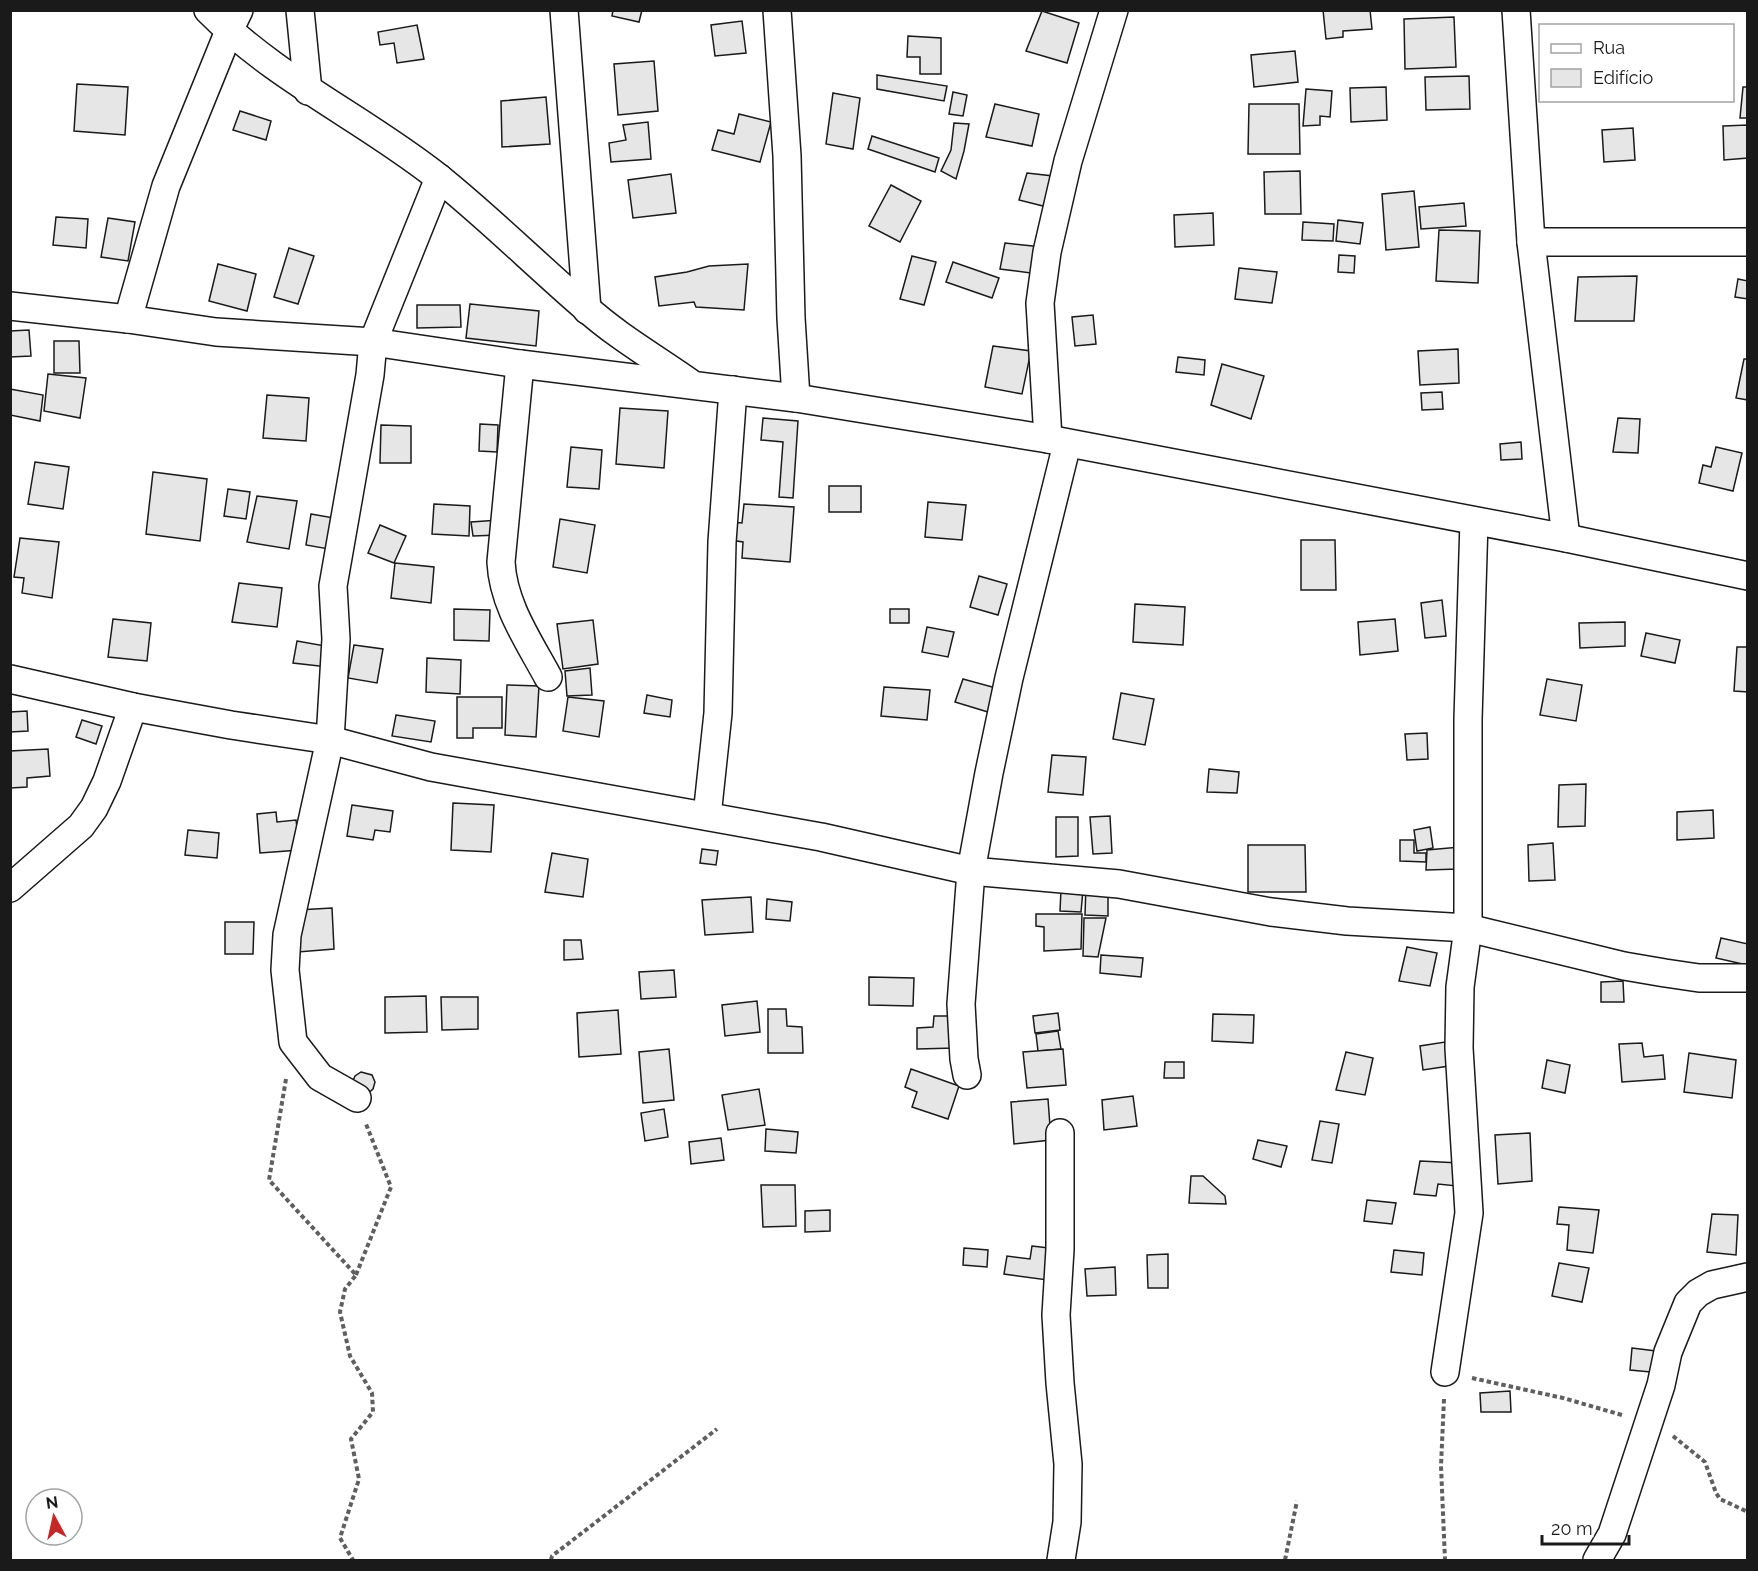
<svg xmlns="http://www.w3.org/2000/svg" width="1758" height="1571" font-family="Raleway,sans-serif">
  <style>
    .building { fill: #e6e6e6; stroke: #1a1a1a; stroke-width: 1.5 }
    .lines { fill: none; stroke-linecap: round; stroke-linejoin: round }
    .minor-casing { stroke: #1a1a1a; stroke-width: 30 }
    .path { stroke: #5f5f5f; stroke-width: 4; stroke-dasharray: 4.5 3; stroke-linecap: butt }
    .minor { stroke: #fff; stroke-width: 27 }
  </style>
  <rect width="100%" height="100%" fill="#fff"/>
  <!-- building -->
  <g class="building">
    <path d="M613,10H642L639,22L612,16Z"/>
    <path d="M1323,10H1370L1372,29L1343,31V37L1326,39Z"/>
    <path d="M1042,11L1079,23L1067,63L1026,51Z"/>
    <path d="M1454,17L1456,67L1405,69L1404,19Z"/>
    <path d="M742,21L746,53L715,56L711,25Z"/>
    <path d="M417,25L424,59L397,63L394,43L380,45L378,32Z"/>
    <path d="M908,36L941,38V74H920V57H907Z"/>
    <path d="M1295,51L1298,82L1254,87L1251,55Z"/>
    <path d="M654,61L658,111L618,115L614,64Z"/>
    <path d="M877,75L947,86L944,101L877,89Z"/>
    <path d="M1469,76L1470,109L1426,110L1425,77Z"/>
    <path d="M77,84L128,87L125,135L74,131Z"/>
    <path d="M1386,87L1387,120L1351,122L1350,88Z"/>
    <path d="M1743,87H1748V118H1740Z"/>
    <path d="M1306,89L1332,91L1330,117L1320,116V125L1303,126Z"/>
    <path d="M953,92L967,95L963,116L949,114Z"/>
    <path d="M833,93L860,98L853,149L826,144Z"/>
    <path d="M546,97L550,144L502,147L501,101Z"/>
    <path d="M995,104L1039,114L1032,146L986,137Z"/>
    <path d="M1249,104H1299L1300,154H1248Z"/>
    <path d="M240,111L271,121L266,140L233,130Z"/>
    <path d="M739,114L771,122L760,162L712,150L718,130L734,134Z"/>
    <path d="M648,122L651,159L611,162L609,143L626,140L623,125Z"/>
    <path d="M954,123L969,124L964,151L956,179L941,171L951,150Z"/>
    <path d="M1748,125V158L1724,160L1723,126Z"/>
    <path d="M1633,128L1635,160L1604,162L1602,130Z"/>
    <path d="M872,136L939,158L935,172L868,149Z"/>
    <path d="M1300,171L1301,214H1265L1264,172Z"/>
    <path d="M1027,173L1053,176L1047,207L1019,200Z"/>
    <path d="M671,174L676,213L633,218L628,180Z"/>
    <path d="M891,185L921,201L900,242L869,226Z"/>
    <path d="M1414,191L1419,247L1386,250L1382,194Z"/>
    <path d="M1464,203L1466,226L1421,229L1419,207Z"/>
    <path d="M1213,213L1214,245L1175,247L1174,215Z"/>
    <path d="M56,217L88,219L86,248L53,245Z"/>
    <path d="M108,218L135,222L128,261L101,257Z"/>
    <path d="M1338,220L1363,223L1360,244L1336,241Z"/>
    <path d="M1303,222L1334,224L1333,241L1302,240Z"/>
    <path d="M1439,230L1480,231L1478,283L1436,281Z"/>
    <path d="M1005,243L1042,247L1038,274L1000,269Z"/>
    <path d="M289,248L314,256L298,304L274,297Z"/>
    <path d="M1339,255L1355,256L1354,273L1338,272Z"/>
    <path d="M912,256L936,262L924,305L900,299Z"/>
    <path d="M953,262L999,278L992,298L946,282Z"/>
    <path d="M218,264L256,274L247,311L209,301Z"/>
    <path d="M748,264L744,310L696,307L694,302L659,306L655,277L687,272L709,266Z"/>
    <path d="M1239,268L1277,272L1272,303L1235,299Z"/>
    <path d="M1637,276L1634,321H1575L1578,277Z"/>
    <path d="M1738,279L1748,281V299L1735,297Z"/>
    <path d="M470,304L539,311L536,346L466,338Z"/>
    <path d="M417,305H460L461,327L417,328Z"/>
    <path d="M1093,315L1096,344L1075,346L1072,317Z"/>
    <path d="M29,330L31,356L10,357V331Z"/>
    <path d="M54,341H79L80,373H54Z"/>
    <path d="M993,346L1031,351L1022,394L985,387Z"/>
    <path d="M1458,349L1459,383L1420,385L1418,351Z"/>
    <path d="M1178,357L1205,360L1204,375L1176,372Z"/>
    <path d="M1744,359H1748V400L1736,398Z"/>
    <path d="M1222,364L1264,376L1251,419L1211,405Z"/>
    <path d="M48,374L86,378L80,418L44,411Z"/>
    <path d="M10,389L43,395L40,421L10,415Z"/>
    <path d="M1442,392L1443,409L1422,410L1421,393Z"/>
    <path d="M267,395L309,398L306,441L263,438Z"/>
    <path d="M620,408L668,411L664,468L616,464Z"/>
    <path d="M763,418L798,421L793,498L779,497L783,442L761,440Z"/>
    <path d="M1618,418L1640,419L1638,453L1613,452Z"/>
    <path d="M480,424L498,425L497,452L479,451Z"/>
    <path d="M381,425L411,426V463H380Z"/>
    <path d="M1521,442L1522,459L1501,460L1500,444Z"/>
    <path d="M571,447L602,450L599,489L567,487Z"/>
    <path d="M1716,447L1742,453L1733,491L1699,483L1703,465L1711,467Z"/>
    <path d="M35,462L69,467L63,509L28,504Z"/>
    <path d="M153,472L207,479L200,541L146,534Z"/>
    <rect x="829" y="486" width="32" height="26"/>
    <path d="M228,489L250,492L246,519L224,516Z"/>
    <path d="M257,496L297,501L289,549L247,542Z"/>
    <path d="M928,502L966,505L962,540L925,537Z"/>
    <path d="M434,504L470,506L469,536L432,534Z"/>
    <path d="M744,504L794,507L790,562L742,558L743,542L730,540L731,522L742,523Z"/>
    <path d="M311,514L340,519L334,550L306,545Z"/>
    <path d="M560,519L595,525L587,573L553,567Z"/>
    <path d="M499,520V535L473,536L471,522Z"/>
    <path d="M380,525L406,536L394,563L368,553Z"/>
    <path d="M20,538L59,542L52,598L22,593L24,578L14,577Z"/>
    <path d="M1301,540H1335L1336,590H1301Z"/>
    <path d="M395,563L434,567L431,603L391,598Z"/>
    <path d="M979,576L1007,584L998,615L970,607Z"/>
    <path d="M239,583L282,588L277,627L232,622Z"/>
    <path d="M1442,600L1446,636L1425,638L1421,603Z"/>
    <path d="M1135,604L1185,607L1183,645L1133,642Z"/>
    <path d="M454,609L490,610L489,641L454,640Z"/>
    <rect x="890" y="609" width="19" height="14"/>
    <path d="M113,619L151,623L147,661L108,657Z"/>
    <path d="M1395,619L1398,651L1360,655L1358,622Z"/>
    <path d="M593,620L598,664L563,669L557,624Z"/>
    <path d="M1625,622V646L1580,648L1579,623Z"/>
    <path d="M927,627L954,632L948,657L922,652Z"/>
    <path d="M1646,633L1680,640L1675,663L1641,656Z"/>
    <path d="M297,641L331,647L328,667L293,663Z"/>
    <path d="M354,645L383,649L377,683L348,678Z"/>
    <path d="M1737,647H1748V692L1734,691Z"/>
    <path d="M427,658L461,660L460,694L426,692Z"/>
    <path d="M590,668L592,695L567,696L565,671Z"/>
    <path d="M963,679L996,688L988,712L955,702Z"/>
    <path d="M1547,679L1582,685L1576,721L1540,715Z"/>
    <path d="M507,685L539,686L536,737L505,735Z"/>
    <path d="M884,687L930,690L927,720L881,716Z"/>
    <path d="M1121,693L1154,699L1145,745L1113,739Z"/>
    <path d="M647,695L672,700L670,717L644,713Z"/>
    <path d="M457,697H502V728H473V738H457Z"/>
    <path d="M568,697L604,701L599,737L563,731Z"/>
    <path d="M27,711L28,731L10,732V712Z"/>
    <path d="M396,715L435,721L431,742L392,736Z"/>
    <path d="M82,720L102,726L96,744L76,737Z"/>
    <path d="M1427,733L1428,759L1407,760L1405,734Z"/>
    <path d="M48,749L50,776L27,778V787L11,788L10,751Z"/>
    <path d="M1052,755L1086,757L1083,795L1048,792Z"/>
    <path d="M1209,769L1239,772L1237,793L1207,792Z"/>
    <path d="M1586,784L1585,826L1558,827L1559,785Z"/>
    <path d="M453,803L494,805L491,852L451,850Z"/>
    <path d="M352,805L393,811L390,832L375,830L373,840L347,836Z"/>
    <path d="M1713,810L1714,838L1677,840V812Z"/>
    <path d="M276,812L277,822L296,820L300,850L260,853L257,814Z"/>
    <path d="M1110,816L1112,853L1093,854L1090,817Z"/>
    <path d="M1056,817H1078V856L1056,857Z"/>
    <path d="M1430,827L1433,848L1417,851L1414,830Z"/>
    <path d="M188,830L219,833L217,858L185,855Z"/>
    <path d="M1400,840H1414V853H1426V862L1400,861Z"/>
    <path d="M1553,843L1555,880L1529,881L1528,845Z"/>
    <path d="M1248,845H1305L1306,892H1248Z"/>
    <path d="M1460,847L1459,869L1426,870L1427,850Z"/>
    <path d="M702,849L718,851L716,865L700,863Z"/>
    <path d="M552,853L588,859L583,897L545,892Z"/>
    <path d="M1108,884V916L1085,915L1086,885Z"/>
    <path d="M1061,890H1083L1081,912L1060,911Z"/>
    <path d="M751,897L753,932L705,935L702,900Z"/>
    <path d="M767,899L792,902L790,921L766,919Z"/>
    <path d="M332,908L334,949L298,952L297,910Z"/>
    <path d="M1036,914H1082L1081,949L1044,951V927L1036,926Z"/>
    <path d="M1084,918H1106L1098,957L1083,956Z"/>
    <path d="M225,922H254L253,954H225Z"/>
    <path d="M1721,938L1748,944L1747,965L1716,958Z"/>
    <path d="M564,940H581L583,959L564,960Z"/>
    <path d="M1407,947L1437,953L1430,986L1399,981Z"/>
    <path d="M1101,955L1143,958L1141,977L1100,973Z"/>
    <path d="M674,970L676,997L641,999L639,972Z"/>
    <path d="M869,977L914,978L913,1006L869,1005Z"/>
    <path d="M1623,981L1624,1002H1601V982Z"/>
    <path d="M426,996L427,1032L385,1033V997Z"/>
    <path d="M441,997H478V1029L442,1030Z"/>
    <path d="M757,1001L760,1032L725,1036L722,1005Z"/>
    <path d="M768,1009H786L787,1026L802,1027L803,1053H768Z"/>
    <path d="M618,1010L621,1054L579,1057L577,1013Z"/>
    <path d="M1058,1013L1060,1030L1035,1033L1033,1016Z"/>
    <path d="M1213,1014L1254,1015L1253,1043L1212,1041Z"/>
    <path d="M934,1016H954L955,1048L917,1049V1028L933,1027Z"/>
    <path d="M1058,1031L1061,1049L1038,1051L1036,1034Z"/>
    <path d="M1445,1042L1449,1066L1423,1070L1420,1046Z"/>
    <path d="M1642,1043L1644,1057L1663,1055L1665,1079L1622,1082L1619,1044Z"/>
    <path d="M669,1049L674,1100L643,1103L639,1052Z"/>
    <path d="M1063,1049L1066,1085L1027,1088L1023,1052Z"/>
    <path d="M1346,1052L1373,1058L1365,1095L1336,1090Z"/>
    <path d="M1689,1053L1736,1060L1732,1098L1684,1092Z"/>
    <path d="M1547,1060L1570,1065L1565,1093L1542,1088Z"/>
    <path d="M1165,1062H1184V1078H1164Z"/>
    <path d="M911,1069L959,1086L948,1119L912,1107L917,1092L905,1087Z"/>
    <path d="M361,1072L372,1075L375,1082L373,1089L367,1094L352,1083L355,1076Z"/>
    <path d="M759,1089L765,1125L728,1130L722,1095Z"/>
    <path d="M1133,1096L1137,1126L1104,1130L1102,1100Z"/>
    <path d="M1048,1099L1051,1140L1014,1144L1011,1102Z"/>
    <path d="M664,1109L668,1137L645,1141L641,1113Z"/>
    <path d="M1320,1121L1339,1124L1332,1163L1312,1160Z"/>
    <path d="M766,1129L798,1132L796,1153L765,1151Z"/>
    <path d="M1530,1133L1532,1181L1498,1184L1495,1135Z"/>
    <path d="M721,1138L724,1160L691,1164L689,1142Z"/>
    <path d="M1258,1140L1287,1146L1281,1167L1253,1159Z"/>
    <path d="M1420,1161L1460,1163L1457,1186L1438,1184L1436,1196L1414,1194Z"/>
    <path d="M1191,1176H1203L1225,1196L1226,1204L1189,1203Z"/>
    <path d="M761,1185H795L796,1226L763,1227Z"/>
    <path d="M1367,1200L1396,1203L1392,1224L1364,1221Z"/>
    <path d="M1559,1207L1599,1210L1593,1253L1567,1250L1569,1225L1557,1224Z"/>
    <path d="M830,1210V1231L805,1232V1211Z"/>
    <path d="M1712,1214L1738,1215L1736,1255L1707,1252Z"/>
    <path d="M1032,1246L1057,1249L1055,1281L1004,1274L1007,1256L1030,1259Z"/>
    <path d="M964,1248L988,1250L987,1267L963,1265Z"/>
    <path d="M1394,1250L1424,1253L1422,1275L1391,1272Z"/>
    <path d="M1168,1254V1288H1148L1147,1255Z"/>
    <path d="M1559,1263L1589,1268L1582,1302L1552,1296Z"/>
    <path d="M1115,1267L1116,1295L1087,1296L1085,1269Z"/>
    <path d="M1632,1348L1664,1352L1661,1373L1630,1370Z"/>
    <path d="M1510,1391L1511,1412H1481L1480,1393Z"/>
  </g>
  <g class="lines">
    <defs>
      <g id="minor">
        <path d="M208,10C276,79 365,119 439,178C490,219 536,265 586,308C617,336 655,358 689,382"/>
        <path d="M300,10L308,91"/>
        <path d="M564,10L587,310"/>
        <path d="M777,10L787,156L791,318L796,398"/>
        <path d="M1516,10L1531,242L1566,538"/>
        <path d="M1531,242H1748"/>
        <path d="M10,306L128,319L216,332L373,342L520,364L796,398L1048,439L1566,538L1748,576"/>
        <path d="M128,319L166,186L229,31L239,10"/>
        <path d="M520,364L501,562C503,604 528,640 548,677"/>
        <path d="M1048,439L1040,303L1047,252L1068,161L1114,10"/>
        <path d="M10,679L133,707L231,725L330,740L431,767L821,837L971,871L1119,884L1271,912L1347,921L1468,928L1624,966L1665,973L1699,978H1748"/>
        <path d="M707,816L718,713L722,542L733,390"/>
        <path d="M10,888L81,826L94,808L107,781L133,707"/>
        <path d="M967,1075L964,1059L961,1004L971,871L989,773L1009,678L1067,444"/>
        <path d="M357,1098L320,1077L293,1042L285,970L287,935L330,740L336,639L333,586L370,375L373,342L439,178"/>
        <path d="M1060,1133V1249L1056,1315L1060,1383L1068,1464L1067,1522L1061,1560"/>
        <path d="M1445,1372L1469,1213L1459,1048L1460,987L1468,928V719L1474,521"/>
        <path d="M1597,1560L1612,1534L1661,1385L1668,1352L1688,1303L1698,1293L1712,1285L1748,1277"/>
      </g>
    </defs>
    <!-- minor casing -->
    <use href="#minor" class="minor-casing"/>
    <!-- path -->
    <g class="path">
      <path d="M286,1079L269,1180L356,1275L345,1289L340,1312L350,1356L372,1393L373,1412L351,1439L359,1479L340,1538L353,1560"/>
      <path d="M356,1275L391,1187L366,1124"/>
      <path d="M1472,1378L1563,1398L1622,1415"/>
      <path d="M1444,1399L1441,1466L1445,1560"/>
      <path d="M1673,1436L1705,1462L1716,1493L1720,1499L1748,1512"/>
      <path d="M551,1560L552,1556L717,1429"/>
      <path d="M1285,1560L1297,1501"/>
    </g>
    <!-- minor -->
    <use href="#minor" class="minor"/>
  </g>
  <!-- border -->
  <rect width="1758" height="1571" fill="none" stroke="#1a1a1a" stroke-width="24"/>
  <!-- legend -->
  <rect x="1539" y="24" width="195" height="78" fill="#ffffff" stroke="#a3a3a3" stroke-width="1.5"/>
  <rect x="1551" y="44" width="30" height="9" fill="#ffffff" stroke="#a3a3a3" stroke-width="1.5"/>
  <text x="1593" y="54" font-size="18" fill="#1a1a1a">Rua</text>
  <rect x="1551" y="69" width="30" height="18" fill="#e6e6e6" stroke="#a3a3a3" stroke-width="1.5"/>
  <text x="1593" y="84" font-size="18" fill="#1a1a1a">Edifício</text>
  <!-- north arrow -->
  <g transform="translate(54 1517) rotate(352)"><circle r="28" fill="#ffffff" stroke="#a3a3a3" stroke-width="1.5"/>
  <path d="M0-4.5L10 22L0 15L-10 22Z" fill="#c62828"/>
  <text y="-9" font-size="16" font-weight="bold" text-anchor="middle" fill="#1a1a1a">N</text>
  </g>
  <!-- scale -->
  <path d="M1542 1535v9h87v-9" fill="none" stroke="#1a1a1a" stroke-width="3"/>
  <text x="1551" y="1535" font-size="18" fill="#1a1a1a" stroke="#ffffff" stroke-width="4.5" paint-order="stroke">20 m</text>
</svg>
